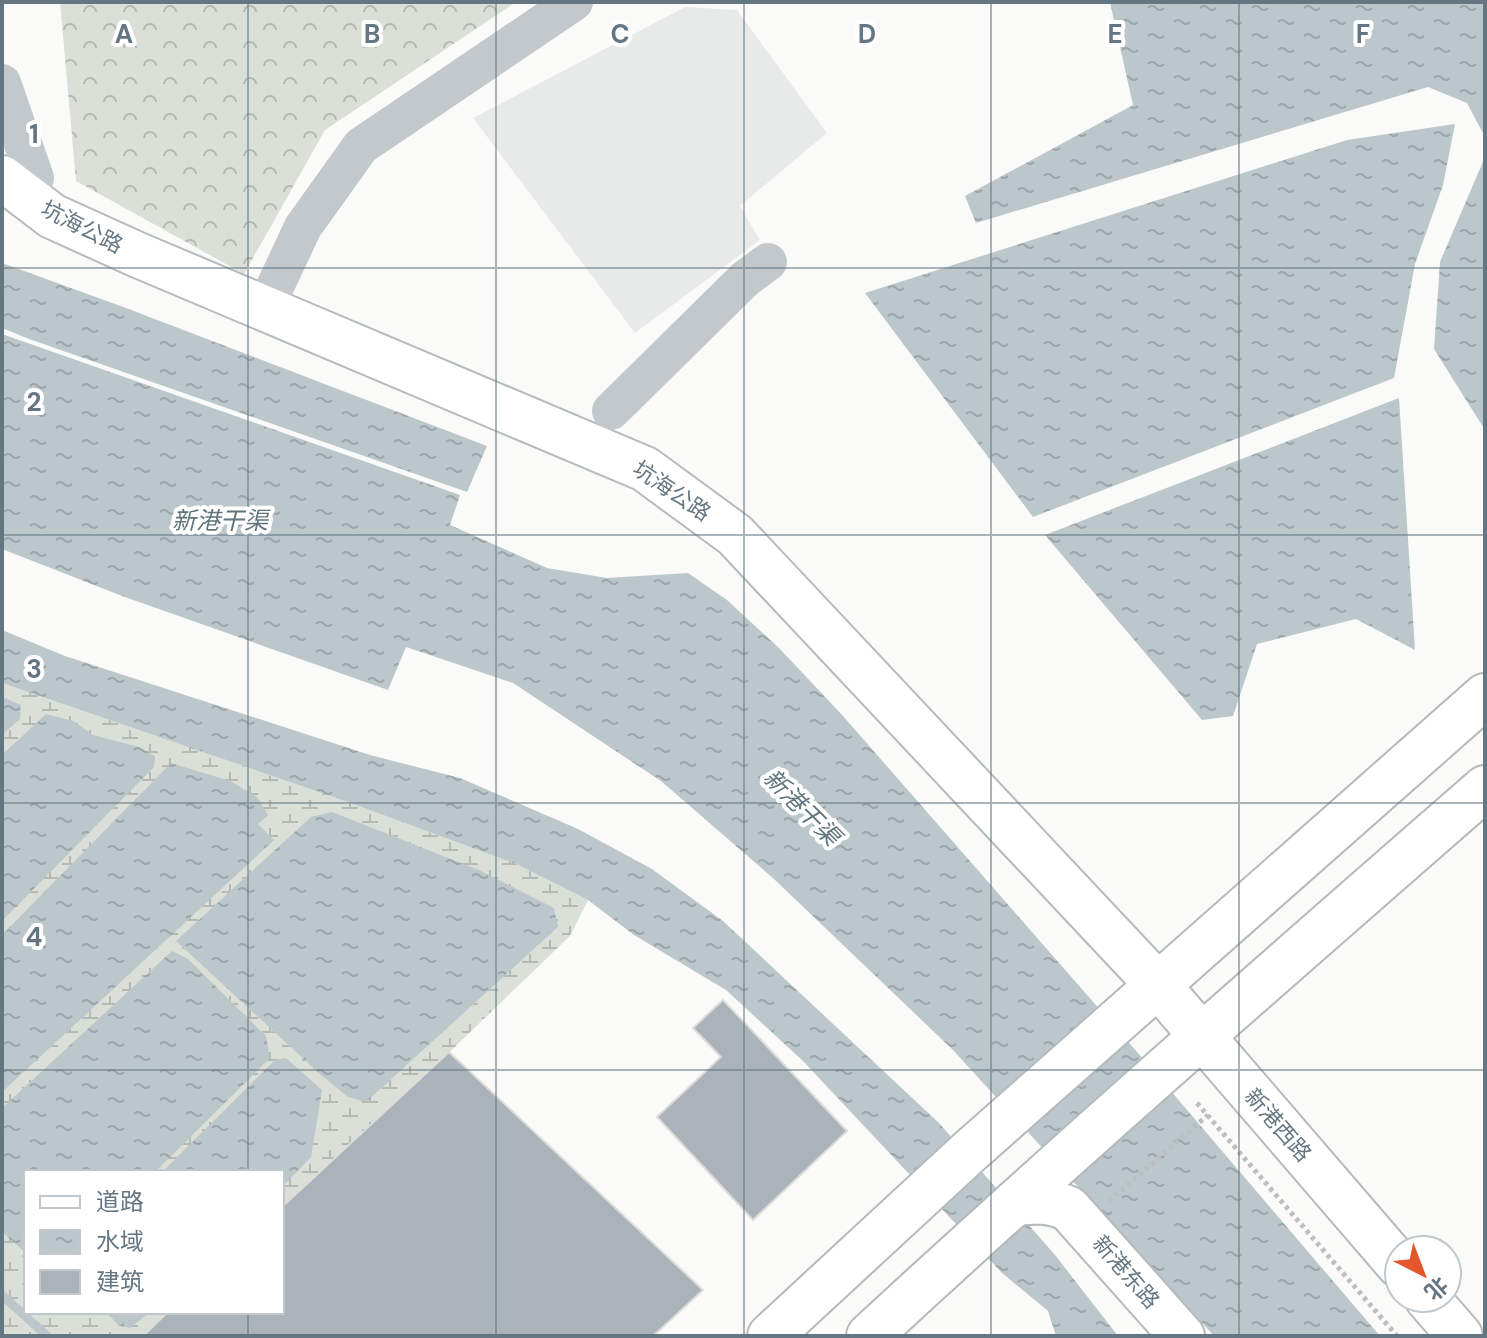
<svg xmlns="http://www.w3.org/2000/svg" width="1487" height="1338" font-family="'DM Sans','Noto Sans SC',sans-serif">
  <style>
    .built { fill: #e8e9e9 }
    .forest { fill: url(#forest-crowns) }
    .wetland { fill: url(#wetland-marsh) }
    .water { fill: url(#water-ripples) }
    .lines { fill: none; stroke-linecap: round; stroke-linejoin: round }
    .stream { stroke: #bbc7cb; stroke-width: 9 }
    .building { fill: #aab3b9; stroke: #dcdcda; stroke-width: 2 }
    .major-casing { stroke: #b5babe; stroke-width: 48 }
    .highway-casing { stroke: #b4b9bd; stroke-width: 48 }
    .path { stroke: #bbbfc2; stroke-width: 5; stroke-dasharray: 4 4; stroke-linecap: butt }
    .minor { stroke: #c3c8cc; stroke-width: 38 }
    .major { stroke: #fff; stroke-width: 44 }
    .highway { stroke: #fff; stroke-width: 44 }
    .grid { fill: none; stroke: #657683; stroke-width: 2; stroke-opacity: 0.55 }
    .labels { text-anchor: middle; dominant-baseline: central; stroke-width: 8; stroke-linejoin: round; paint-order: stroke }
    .street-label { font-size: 22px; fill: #657683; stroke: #fff }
    .water-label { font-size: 24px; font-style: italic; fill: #60757c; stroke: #fff }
    .grid-label { font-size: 26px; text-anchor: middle; font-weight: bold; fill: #657683; stroke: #fff; stroke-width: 8; stroke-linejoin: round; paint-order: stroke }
  </style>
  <defs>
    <pattern id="forest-crowns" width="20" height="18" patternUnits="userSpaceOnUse" patternTransform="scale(2)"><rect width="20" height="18" fill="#dadfd7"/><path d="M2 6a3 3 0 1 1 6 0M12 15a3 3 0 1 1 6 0" fill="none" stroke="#b4b9b4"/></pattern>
    <pattern id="wetland-marsh" width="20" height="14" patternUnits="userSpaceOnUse" patternTransform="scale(2)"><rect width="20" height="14" fill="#dadfd7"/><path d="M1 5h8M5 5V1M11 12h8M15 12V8" fill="none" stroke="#b4b9b4"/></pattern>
    <pattern id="water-ripples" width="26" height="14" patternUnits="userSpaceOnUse" patternTransform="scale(2)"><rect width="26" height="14" fill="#bbc7cb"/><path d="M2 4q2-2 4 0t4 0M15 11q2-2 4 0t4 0" fill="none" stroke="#9ca6aa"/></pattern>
  </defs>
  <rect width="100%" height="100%" fill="#fafaf8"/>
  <!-- built -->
  <path class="built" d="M685,7L737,10L827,133L740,206L760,240L635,333L473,118Z"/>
  <!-- forest -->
  <path class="forest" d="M60,2H516L325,130L244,274L76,181Z"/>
  <!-- wetland -->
  <path class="wetland" d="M2,683L345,801L516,864L588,900L570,936L362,1136L282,1209V1172H26V1312H169L143,1336H2Z"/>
  <!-- water -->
  <g class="water">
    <path d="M1110,2H1485V137L1467,103L1428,87L976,223L965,196L1133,105Z"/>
    <path d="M1455,124L1443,185L1415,264L1394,378L1033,517L865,293L1347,140Z"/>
    <path d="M1485,157V430L1434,349L1440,262Z"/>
    <path d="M2,263L126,308L487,446L467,492L29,339L2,328Z"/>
    <path d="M2,334L460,495L450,525L547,568L607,578L688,573L727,600L779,648L843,716L1158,1076L1380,1336H1214L953,1050L774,879L661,781L513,683L406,647L388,690L122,596L2,549Z"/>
    <path d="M1399,398L1415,650L1356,619L1257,644L1233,716L1202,720L1045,535Z"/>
    <path d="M2,630L65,656L370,755L460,778L578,829L652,869L723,921L939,1123L1055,1255L1118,1336H1056L1048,1311L1002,1273L803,1061L726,990L634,935L588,900L516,864L345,801L2,683Z"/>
    <path d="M2,697L21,705L20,719L2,735Z"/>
    <path d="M46,714L73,721L93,735L139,747L155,756L154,767L2,921V755Z"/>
    <path d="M171,763L230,781L257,797L268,815L258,824L274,840L2,1092V935Z"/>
    <path d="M332,812L481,871L554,908L558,927L366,1102L348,1097L321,1075L176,941L311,817Z"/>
    <path d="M172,951L188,959L266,1036L270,1058L155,1172H26V1253L2,1232V1108Z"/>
    <path d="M286,1058L322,1090L311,1157L282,1187V1172H162L275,1060Z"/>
    <path d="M105,1312H150L130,1328L120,1326Z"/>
  </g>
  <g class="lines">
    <!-- stream -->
    <path class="stream" d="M2,1295L47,1336"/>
  </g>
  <!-- building -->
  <g class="building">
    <path d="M723,1000L847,1131L753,1220L657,1117L721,1057L693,1028Z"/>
    <path d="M449,1052L703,1290L653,1336H143L168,1312H282V1207Z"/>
  </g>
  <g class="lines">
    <defs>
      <g id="major">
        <path d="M2,178L52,216L138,255L645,469L735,535L1157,984L1399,1265"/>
        <path d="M1015,1203C1035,1201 1050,1200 1069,1209L1182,1336"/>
        <path d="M1427,1298L1460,1336"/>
      </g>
      <g id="highway">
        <path d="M770,1336L969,1152L1485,696"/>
        <path d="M869,1336C1071,1149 1278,969 1485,788"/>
      </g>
    </defs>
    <!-- major casing -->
    <use href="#major" class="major-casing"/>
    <!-- highway casing -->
    <use href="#highway" class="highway-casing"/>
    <!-- path -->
    <g class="path">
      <path d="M1197,1103L1397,1336"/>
      <path d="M1109,1201L1208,1115"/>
    </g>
    <!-- minor -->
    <g class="minor">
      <path d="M2,83L35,178"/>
      <path d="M273,291L303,227L361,146L574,2"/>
      <path d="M611,411L745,279L768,262"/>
    </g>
    <!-- major -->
    <use href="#major" class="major"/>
    <!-- highway -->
    <use href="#highway" class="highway"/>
  </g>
  <!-- grid -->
  <path class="grid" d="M248,2V1172M496,2V1336M744,2V1336M991,2V1336M1239,2V1336M2,268H1485M2,535H1485M2,803H1485M2,1070H1485M248,1312V1336"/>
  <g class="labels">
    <!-- street labels -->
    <g class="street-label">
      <text transform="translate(82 227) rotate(27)">坑海公路</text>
      <text transform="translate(672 491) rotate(34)">坑海公路</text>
      <text transform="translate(1278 1125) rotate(49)">新港西路</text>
      <text transform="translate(1126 1272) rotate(49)">新港东路</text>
    </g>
    <!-- water labels -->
    <g class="water-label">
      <text x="220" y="520">新港干渠</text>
      <text transform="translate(802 807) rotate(45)">新港干渠</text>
    </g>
  </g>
  <g class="grid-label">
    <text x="124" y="43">A</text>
    <text x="372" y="43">B</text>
    <text x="620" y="43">C</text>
    <text x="867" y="43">D</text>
    <text x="1115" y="43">E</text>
    <text x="1363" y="43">F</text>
    <text x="34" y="143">1</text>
    <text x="34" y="411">2</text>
    <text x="34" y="678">3</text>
    <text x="34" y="946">4</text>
  </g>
  <!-- border -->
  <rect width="1487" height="1338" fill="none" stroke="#657683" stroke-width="8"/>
  <!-- legend -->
  <rect x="24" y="1170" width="260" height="144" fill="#ffffff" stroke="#c1c8cd" stroke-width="2"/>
  <rect x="40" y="1196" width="40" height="12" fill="#ffffff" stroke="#c1c8cd" stroke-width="2"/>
  <text x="96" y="1210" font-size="24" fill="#657683">道路</text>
  <rect x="40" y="1230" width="40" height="24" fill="url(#water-ripples)" stroke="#c1c8cd" stroke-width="2"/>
  <text x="96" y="1250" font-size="24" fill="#657683">水域</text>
  <rect x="40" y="1270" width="40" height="24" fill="#aab3b9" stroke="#c1c8cd" stroke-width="2"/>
  <text x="96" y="1290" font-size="24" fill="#657683">建筑</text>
  <!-- north arrow -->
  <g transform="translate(1423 1274) rotate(138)"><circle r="38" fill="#ffffff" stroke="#c1c8cd" stroke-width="2"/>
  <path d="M0-6L14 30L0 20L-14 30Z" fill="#e4572e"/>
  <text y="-12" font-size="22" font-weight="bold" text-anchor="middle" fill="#657683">北</text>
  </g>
</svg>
